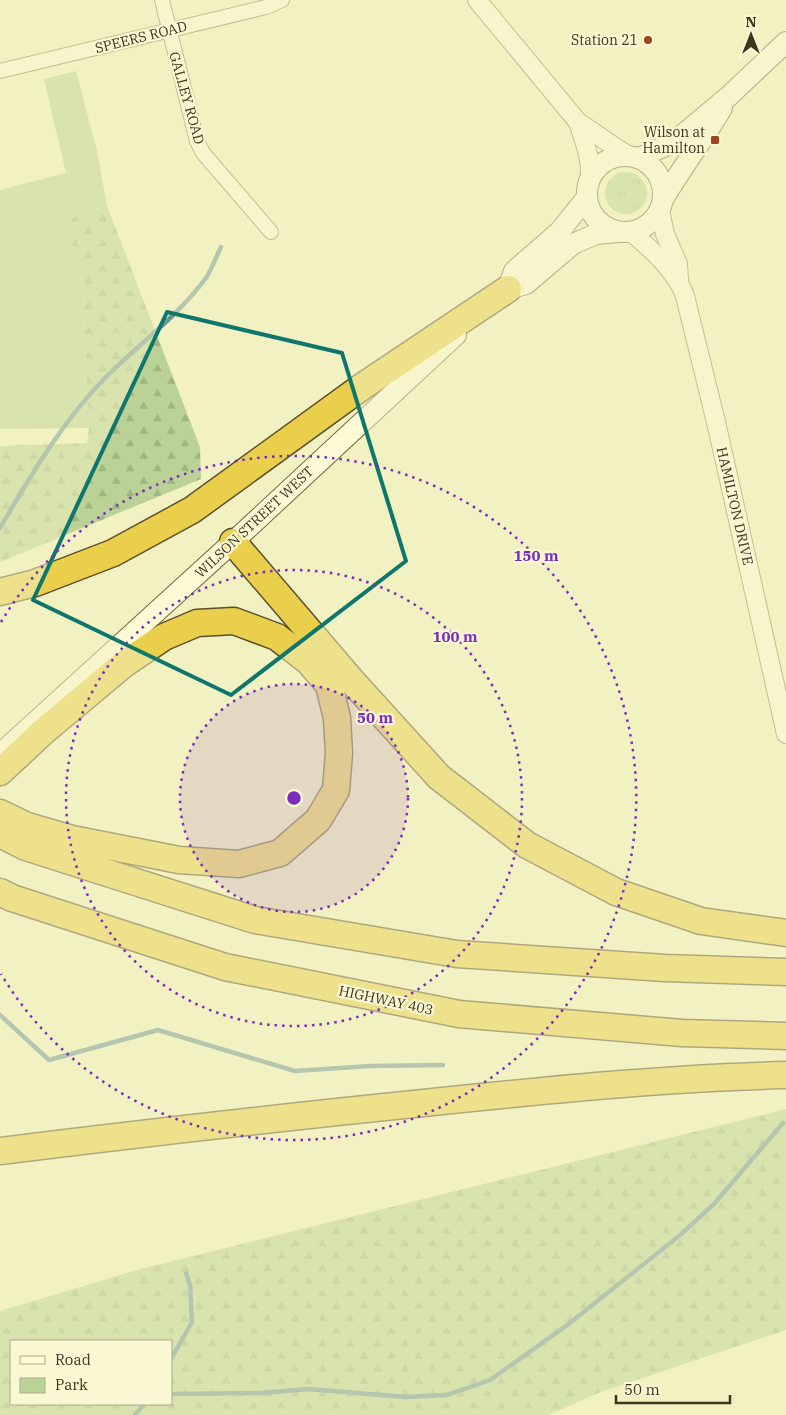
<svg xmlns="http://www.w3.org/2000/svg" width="786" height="1415" font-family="'IBM Plex Serif',serif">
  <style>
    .grass { fill: url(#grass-tufts) }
    .forest { fill: url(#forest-firs); fill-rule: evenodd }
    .park { fill: #bad295 }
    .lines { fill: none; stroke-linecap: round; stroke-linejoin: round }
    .stream { stroke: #6a9394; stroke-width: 4.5 }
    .minor-casing { stroke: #8e8457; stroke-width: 16 }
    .tertiary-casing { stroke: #8e8457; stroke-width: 20 }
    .secondary-casing { stroke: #70643a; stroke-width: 22 }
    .motorway-casing { stroke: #5c4f2c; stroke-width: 29 }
    .minor { stroke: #fcfbd6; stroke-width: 14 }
    .tertiary { stroke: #fcfbd6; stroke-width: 18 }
    .secondary { stroke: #fcfbd6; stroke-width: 20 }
    .motorway { stroke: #e9cf4b; stroke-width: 26 }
    .marked { fill: none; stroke: #0f766e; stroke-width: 4; stroke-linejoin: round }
    .ring { fill: none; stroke: #7b2cbf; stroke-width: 2.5; stroke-dasharray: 2.5 5 }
    .poi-dot { fill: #a34421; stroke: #f9f8d3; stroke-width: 2 }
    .labels { text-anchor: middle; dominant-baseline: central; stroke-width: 4.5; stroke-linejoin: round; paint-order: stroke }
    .street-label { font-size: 14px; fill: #3d351d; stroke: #f9f8d3 }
    .poi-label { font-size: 14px; fill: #3d351d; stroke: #f9f8d3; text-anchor: end }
    .centre { fill: #7b2cbf; stroke: #f9f8d3; stroke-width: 2.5 }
    .ring-label { font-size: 15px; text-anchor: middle; font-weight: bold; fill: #7b2cbf; stroke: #f9f8d3; stroke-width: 4.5; stroke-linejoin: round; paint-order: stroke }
  </style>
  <defs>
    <pattern id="grass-tufts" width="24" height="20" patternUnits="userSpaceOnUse" patternTransform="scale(1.25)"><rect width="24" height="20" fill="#bad295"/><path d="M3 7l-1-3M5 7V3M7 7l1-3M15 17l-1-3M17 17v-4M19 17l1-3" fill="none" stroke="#a1b580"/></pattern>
    <pattern id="forest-firs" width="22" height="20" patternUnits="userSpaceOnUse" patternTransform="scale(1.25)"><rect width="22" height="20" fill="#bad295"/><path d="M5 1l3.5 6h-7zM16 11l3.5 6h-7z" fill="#a1b580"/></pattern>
  </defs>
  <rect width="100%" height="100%" fill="#f2f1c2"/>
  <!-- grass -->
  <circle class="grass" cx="626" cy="193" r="21"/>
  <!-- forest -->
  <g class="forest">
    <path d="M107,206L200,447L201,479L0,562V446L87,443L89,428L83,288L65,220Z"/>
    <path d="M786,1109V1330L601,1392L548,1415H0V1311L137,1270ZM171,1341V1404H11V1341Z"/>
  </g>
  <!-- park -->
  <path class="park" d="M76,71L97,151L107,206L65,220L83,288L89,428L0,429V190L66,173L44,79Z"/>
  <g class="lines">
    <!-- stream -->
    <g class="stream">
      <path d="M0,528C31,475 62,422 105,378C139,344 177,317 206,278C212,269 216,257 221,247"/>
      <path d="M0,1015L49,1060L158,1030L295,1071L370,1066L443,1065"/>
      <path d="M171,1359L192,1322L190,1285L186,1273"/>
      <path d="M171,1394L262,1393L308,1389L406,1397L447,1395L490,1380L566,1326L679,1236L714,1204L783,1123"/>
      <path d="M135,1415L144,1404"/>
    </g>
    <defs>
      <g id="minor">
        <path d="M162,0L197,141L203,153L271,232"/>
        <path d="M0,71L266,7L282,0"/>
      </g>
      <g id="tertiary">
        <path d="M477,0L578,122C596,133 611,146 630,156"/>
        <path d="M578,122C584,141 591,157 590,178"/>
        <path d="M660,210L665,234L678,264L679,280"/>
        <path d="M631,232C651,249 677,272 685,296L716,422L786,734"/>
      </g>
      <g id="secondary">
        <circle cx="625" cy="194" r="38"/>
        <path d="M639,158L674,142L729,96L786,42"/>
        <path d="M664,198C682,167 704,139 722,108"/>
        <path d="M508,289L514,271L560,231L587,197"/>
        <path d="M498,297L508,289L526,284L573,244L596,234L618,232"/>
        <path d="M0,754L233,542L456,335"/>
      </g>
      <g id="motorway">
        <path d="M233,542L351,680L439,777L527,845L616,892L701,921L786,933"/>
        <path d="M0,592L35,583L113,553L192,510L363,386L508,289"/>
        <path d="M0,772L44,731L124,664L164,637L197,623L234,621L277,637L308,661L329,685L337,718L339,753L336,790L318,820L280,853L239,864L179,860L72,839L27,826L0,813"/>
        <path d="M0,834L26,847L255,920L457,954L665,968L786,972"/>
        <path d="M0,892L12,898L225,967L459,1014L682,1033L786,1036"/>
        <path d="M0,1151C138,1134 276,1118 414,1104C538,1091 662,1078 786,1075"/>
      </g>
    </defs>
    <!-- minor casing -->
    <use href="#minor" class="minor-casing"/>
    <!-- tertiary casing -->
    <use href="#tertiary" class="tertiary-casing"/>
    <!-- secondary casing -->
    <use href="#secondary" class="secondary-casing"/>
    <!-- motorway casing -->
    <use href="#motorway" class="motorway-casing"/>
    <!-- minor -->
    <use href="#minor" class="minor"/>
    <!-- tertiary -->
    <use href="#tertiary" class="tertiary"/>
    <!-- secondary -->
    <use href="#secondary" class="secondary"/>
    <!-- motorway -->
    <use href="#motorway" class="motorway"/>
  </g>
  <!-- marked area -->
  <path d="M0 0H786V1415H0ZM167,312L342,353L406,561L231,695L33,600Z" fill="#f2f1c2" fill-opacity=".55" fill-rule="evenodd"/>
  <path class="marked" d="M167,312L342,353L406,561L231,695L33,600Z"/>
  <!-- distance rings -->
  <circle cx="294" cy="798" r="114" fill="#7b2cbf" fill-opacity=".12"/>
  <g class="ring">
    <circle cx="294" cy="798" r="114"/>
    <circle cx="294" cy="798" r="228"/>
    <path d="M1 622A342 342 0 1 1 1 974"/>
  </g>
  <!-- markers -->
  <g class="poi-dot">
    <circle cx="648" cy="40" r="5"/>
    <rect x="710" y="135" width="10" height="10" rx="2.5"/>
  </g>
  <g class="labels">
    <!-- street labels -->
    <g class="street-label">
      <text transform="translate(141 37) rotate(-14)">SPEERS ROAD</text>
      <text transform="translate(187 98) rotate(74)">GALLEY ROAD</text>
      <text transform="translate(735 506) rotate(77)">HAMILTON DRIVE</text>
      <text transform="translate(254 522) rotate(-43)">WILSON STREET WEST</text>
      <text transform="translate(386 1000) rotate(12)">HIGHWAY 403</text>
    </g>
    <!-- poi labels -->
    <g class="poi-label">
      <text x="638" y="40">Station 21</text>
      <text x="705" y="132">Wilson at<tspan x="705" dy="16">Hamilton</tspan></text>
    </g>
  </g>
  <circle cx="294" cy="798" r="8" class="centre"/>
  <g class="ring-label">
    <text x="536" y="561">150 m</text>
    <text x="455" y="642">100 m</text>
    <text x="375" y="723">50 m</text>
  </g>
  <!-- legend -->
  <rect x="10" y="1340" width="162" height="65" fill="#f9f8d3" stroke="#aeaa8a"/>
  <rect x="20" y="1356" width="25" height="8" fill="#fcfbd6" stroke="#aeaa8a"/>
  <text x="55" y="1365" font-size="15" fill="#3d351d">Road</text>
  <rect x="20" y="1378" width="25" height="15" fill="#bad295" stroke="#aeaa8a"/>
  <text x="55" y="1390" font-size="15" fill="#3d351d">Park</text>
  <!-- north arrow -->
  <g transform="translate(751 35)" stroke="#f9f8d3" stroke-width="4" paint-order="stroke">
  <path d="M0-4L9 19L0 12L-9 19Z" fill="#3d351d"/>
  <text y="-8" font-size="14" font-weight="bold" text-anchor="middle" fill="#3d351d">N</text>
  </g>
  <!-- scale -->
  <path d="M616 1395v8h114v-8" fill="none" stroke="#3d351d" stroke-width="2.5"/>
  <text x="624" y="1395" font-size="15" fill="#3d351d" stroke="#f9f8d3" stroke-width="4" paint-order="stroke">50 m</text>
</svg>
